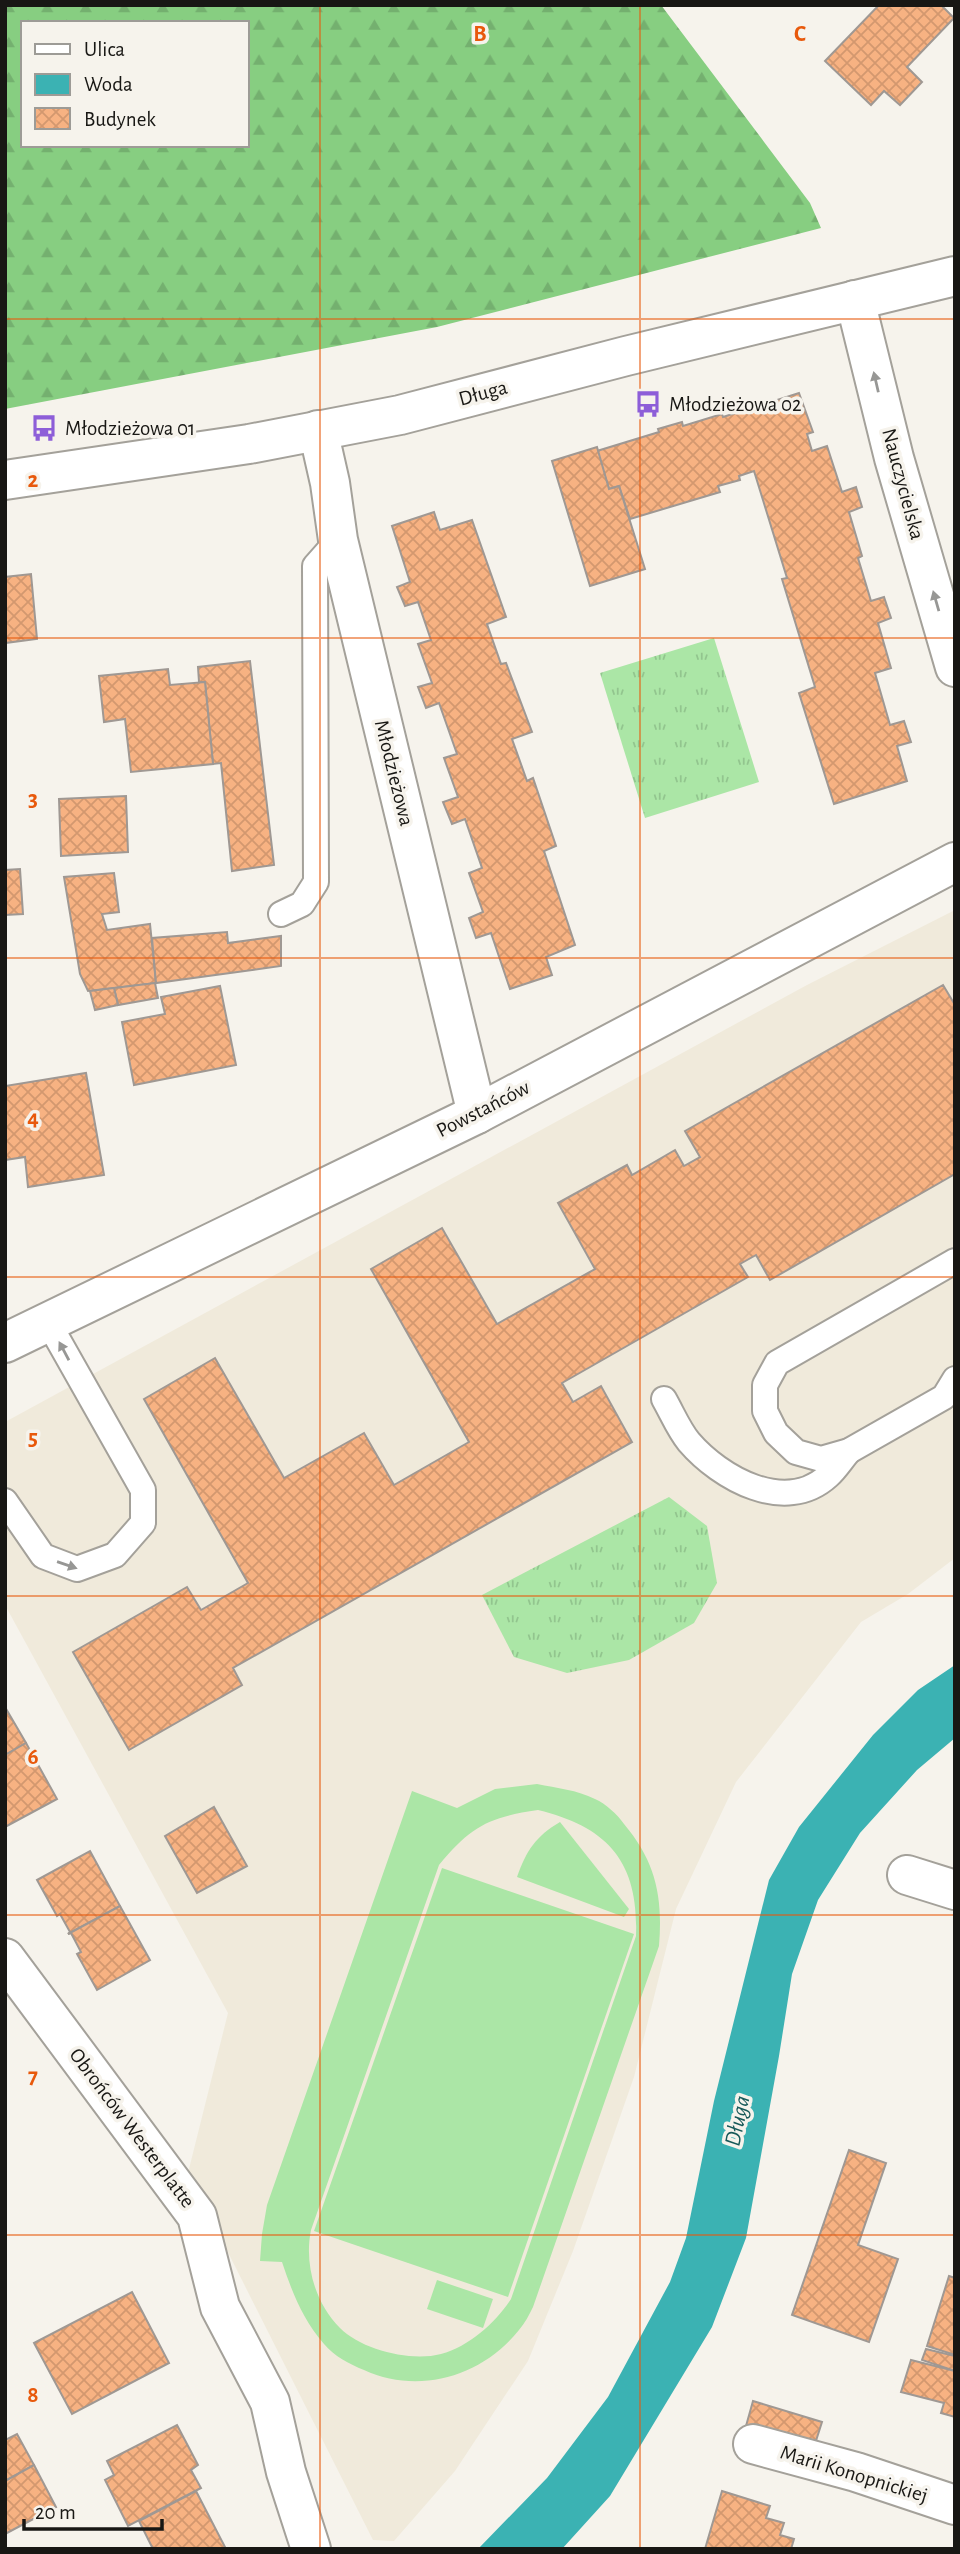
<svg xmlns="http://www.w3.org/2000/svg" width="960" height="2554" font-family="'Alegreya Sans',sans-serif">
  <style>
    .built { fill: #f0eadb }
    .grass { fill: url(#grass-tufts) }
    .forest { fill: url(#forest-firs); fill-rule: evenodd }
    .pitch { fill: #abe6a6; fill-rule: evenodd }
    .water { fill: #3bb2b3 }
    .building { fill: url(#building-cross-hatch); stroke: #9f9893; stroke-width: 2 }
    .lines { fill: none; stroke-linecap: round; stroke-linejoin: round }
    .service-casing { stroke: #a4a19a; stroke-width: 28 }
    .minor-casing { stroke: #a4a19a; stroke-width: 42 }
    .service { stroke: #fff; stroke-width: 24 }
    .minor { stroke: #fff; stroke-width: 38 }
    .oneway { fill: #979795 }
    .grid { fill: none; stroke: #e8590c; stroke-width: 2; stroke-opacity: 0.55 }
    .labels { text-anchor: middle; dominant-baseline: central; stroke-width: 7; stroke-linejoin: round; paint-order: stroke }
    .street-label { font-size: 21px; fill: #181714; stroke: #f6f3ec }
    .poi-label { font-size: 21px; fill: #181714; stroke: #f6f3ec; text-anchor: start }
    .water-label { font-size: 23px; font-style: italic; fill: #175959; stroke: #f6f3ec }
    .grid-label { font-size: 23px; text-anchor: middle; font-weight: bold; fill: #e8590c; stroke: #f6f3ec; stroke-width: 7; stroke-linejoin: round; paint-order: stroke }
  </style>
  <defs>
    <pattern id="grass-tufts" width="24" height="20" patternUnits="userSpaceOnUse" patternTransform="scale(1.75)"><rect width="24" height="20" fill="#abe6a6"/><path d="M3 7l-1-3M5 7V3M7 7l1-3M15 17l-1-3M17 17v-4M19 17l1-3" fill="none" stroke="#92c58e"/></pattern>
    <pattern id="forest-firs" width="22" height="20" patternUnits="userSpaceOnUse" patternTransform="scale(1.75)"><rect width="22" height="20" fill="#87ce81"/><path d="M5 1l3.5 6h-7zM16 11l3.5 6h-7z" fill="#74b06f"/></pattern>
    <pattern id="building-cross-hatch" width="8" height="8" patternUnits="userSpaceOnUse" patternTransform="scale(1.75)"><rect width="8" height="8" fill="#f7b282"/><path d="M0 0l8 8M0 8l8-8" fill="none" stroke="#d3986f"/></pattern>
  </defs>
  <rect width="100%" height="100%" fill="#f6f3ec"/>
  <!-- built -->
  <path class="built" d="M955,910V1558L908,1594L861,1622L736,1782L676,1909L634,2077L573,2251L528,2361L455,2471L394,2541L373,2540L188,2173L228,2013L5,1605V1422L807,985Z"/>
  <!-- grass -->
  <g class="grass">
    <path d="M714,638L759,782L645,818L600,673Z"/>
    <path d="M669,1497L707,1526L717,1583L694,1623L629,1660L567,1673L514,1657L482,1595Z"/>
  </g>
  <!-- forest -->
  <path class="forest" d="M5,5H661L810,203L821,228L437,327L5,409ZM23,23H247V145H23Z"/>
  <!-- pitch -->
  <g class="pitch">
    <path d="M537,1784C557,1788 577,1790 595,1799C606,1804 617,1814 624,1824C656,1862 663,1897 659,1946L533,2307C529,2315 525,2323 519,2330C482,2377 418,2395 364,2370C349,2364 334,2356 324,2344C303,2320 292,2292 282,2262L260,2261L262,2234L267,2205L412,1791L457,1808L495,1789ZM538,1810C608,1827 639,1862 636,1936L511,2299C495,2323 470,2346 441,2354C411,2362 362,2350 340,2328C315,2303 304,2264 311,2230L439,1865C471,1826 489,1817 538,1810Z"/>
    <path d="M560,1822L629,1909L624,1917L517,1877C526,1851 536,1836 560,1822Z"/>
    <path d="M442,1868L634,1934L508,2297L314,2231Z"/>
    <path d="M437,2280L493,2299L483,2328L427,2309Z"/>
  </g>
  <!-- water -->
  <path class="water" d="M955,1665V1738L917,1770L860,1833L818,1900L792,1974L779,2056L746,2238L712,2327L610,2496L562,2549H478L547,2478L608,2397L670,2282L686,2238L714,2101L769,1880L799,1827L873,1735L918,1690Z"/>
  <!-- building -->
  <g class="building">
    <path d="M879,5H941L954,18L907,67L922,82L900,105L884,91L871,105L825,61Z"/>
    <path d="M799,393L813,432L807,434L812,451L827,446L842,492L856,487L862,507L849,512L862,556L858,558L871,601L884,597L891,618L878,623L891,668L875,673L890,725L904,721L911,742L897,746L907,781L834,804L799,693L815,687L782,579L787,578L754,471L739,476L740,480L718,486L720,492L630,519L619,486L609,489L597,451L659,432L658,429L682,422L683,426L722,414L723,417Z"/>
    <path d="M597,447L609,489L619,486L645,569L590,586L552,461Z"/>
    <path d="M434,512L440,530L472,520L506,617L487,624L501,664L506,663L532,732L512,739L527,781L533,778L556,846L544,851L575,945L546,957L552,975L510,989L491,933L476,938L469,918L483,912L469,873L482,868L465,819L452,824L443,802L458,797L444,758L457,754L439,703L426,708L418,687L432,683L418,644L431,640L418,602L405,606L397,587L410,582L392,526Z"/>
    <path d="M31,574L37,639L5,643V577Z"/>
    <path d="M250,661L274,865L232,871L221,763L213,764L205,682H199L198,667Z"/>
    <path d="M168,669L170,685L205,682L213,764L131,772L125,719L104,722L99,676Z"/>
    <path d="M126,796L128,852L61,856L59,799Z"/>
    <path d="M20,869L23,914L5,915V870Z"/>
    <path d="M114,873L119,912L102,914L107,930L150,924L156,983L88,991L80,974L64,877Z"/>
    <path d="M227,932L228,943L281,936V966L156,983L152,938Z"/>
    <path d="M155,983L158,998L118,1005L114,988Z"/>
    <path d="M943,985L955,1005V1174L770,1280L756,1255L740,1264L748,1277L562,1383L573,1402L601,1386L632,1442L233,1668L242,1685L129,1750L73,1652L187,1587L201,1610L248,1583L144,1399L215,1358L284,1478L364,1433L394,1485L469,1442L371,1269L442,1228L497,1324L595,1269L558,1203L627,1165L632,1175L675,1150L684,1166L700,1157L685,1131Z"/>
    <path d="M220,986L236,1065L134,1085L122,1022L165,1014L161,997Z"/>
    <path d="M114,988L118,1005L95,1010L90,991Z"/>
    <path d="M86,1073L104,1175L28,1187L25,1157L5,1160V1086Z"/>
    <path d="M5,1707L26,1743L5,1755Z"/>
    <path d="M26,1743L57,1799L5,1827V1755Z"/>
    <path d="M214,1807L247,1866L197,1893L165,1836Z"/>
    <path d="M90,1851L120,1906L68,1934L70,1932L60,1914L57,1916L37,1880Z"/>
    <path d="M120,1906L150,1960L97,1990L77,1954L81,1952L71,1933L68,1934Z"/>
    <path d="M849,2150L886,2163L858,2245L898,2259L869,2342L792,2315Z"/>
    <path d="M949,2276L955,2278V2355L927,2346Z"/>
    <path d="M132,2292L169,2363L72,2414L34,2343Z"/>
    <path d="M926,2349L955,2356V2371L922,2360Z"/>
    <path d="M911,2360L955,2371V2417L941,2413L944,2403L901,2392Z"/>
    <path d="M753,2401L822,2422L814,2447L746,2426Z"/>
    <path d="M177,2425L198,2465L191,2470L201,2488L128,2526L105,2480L114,2475L107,2461Z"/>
    <path d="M17,2434L34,2465L5,2481V2440Z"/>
    <path d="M34,2465L56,2507L5,2534V2481Z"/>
    <path d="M196,2491L226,2549H153L139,2521Z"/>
    <path d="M722,2491L770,2506L766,2518L784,2523L780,2535L794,2539L791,2549H705Z"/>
  </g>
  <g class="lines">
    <defs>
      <g id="service">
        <path d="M281,914L302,904L316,882L315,566L338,540"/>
        <path d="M955,1261L777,1363L765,1385V1411L776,1433L796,1452L821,1459L849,1451L944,1397L955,1379"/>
        <path d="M664,1399C672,1413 679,1430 689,1442C720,1478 785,1515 828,1476C836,1469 842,1459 849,1451"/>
        <path d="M5,1501L43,1556L77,1569L115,1555L143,1523V1490L48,1322"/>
      </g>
      <g id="minor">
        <path d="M855,300L894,458L955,667"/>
        <path d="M318,430L330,483L338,540L477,1114"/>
        <path d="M5,480L249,444L400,415L626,356L955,276"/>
        <path d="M5,1343L477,1114L955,862"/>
        <path d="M907,1875L955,1890"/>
        <path d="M5,1958L197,2216L220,2307L270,2402L286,2472L311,2549"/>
        <path d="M753,2444L856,2472L955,2505"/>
      </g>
    </defs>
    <!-- service casing -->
    <use href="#service" class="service-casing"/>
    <!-- minor casing -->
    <use href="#minor" class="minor-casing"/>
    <!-- service -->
    <use href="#service" class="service"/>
    <!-- minor -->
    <use href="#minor" class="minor"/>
  </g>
  <!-- one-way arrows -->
  <defs><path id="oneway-solid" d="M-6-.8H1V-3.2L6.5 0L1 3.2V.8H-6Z" transform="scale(1.75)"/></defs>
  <g class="oneway">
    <use href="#oneway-solid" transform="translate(876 382) rotate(-103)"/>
    <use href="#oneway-solid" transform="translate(936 601) rotate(-106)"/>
    <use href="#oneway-solid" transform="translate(64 1351) rotate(-118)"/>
    <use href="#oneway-solid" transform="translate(67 1565) rotate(19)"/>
  </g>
  <!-- grid -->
  <path class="grid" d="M320,5V2549M640,5V2549M5,319H955M5,638H955M5,958H955M5,1277H955M5,1596H955M5,1915H955M5,2235H955"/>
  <!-- icons -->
  <defs>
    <symbol id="bus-bare" viewBox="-9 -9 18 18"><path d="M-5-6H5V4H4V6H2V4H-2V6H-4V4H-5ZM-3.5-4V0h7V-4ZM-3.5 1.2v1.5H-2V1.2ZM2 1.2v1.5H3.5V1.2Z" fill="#8d5ed8" stroke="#f6f3ec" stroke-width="2.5" paint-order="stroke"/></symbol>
  </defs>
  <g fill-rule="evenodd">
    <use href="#bus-bare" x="629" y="385" width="38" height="38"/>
    <use href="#bus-bare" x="25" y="409" width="38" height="38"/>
  </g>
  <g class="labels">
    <!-- street labels -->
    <g class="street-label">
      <text transform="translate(483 393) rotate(-15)">Długa</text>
      <text transform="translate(903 484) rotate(75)">Nauczycielska</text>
      <text transform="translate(394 773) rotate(76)">Młodzieżowa</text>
      <text transform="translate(483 1109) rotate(-27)">Powstańców</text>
      <text transform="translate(132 2128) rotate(53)">Obrońców Westerplatte</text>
      <text transform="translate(854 2474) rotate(17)">Marii Konopnickiej</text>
    </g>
    <!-- poi labels -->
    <g class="poi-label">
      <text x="669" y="404">Młodzieżowa 02</text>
      <text x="65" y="428">Młodzieżowa 01</text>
    </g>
    <!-- water labels -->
    <g class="water-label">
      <text transform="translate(738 2121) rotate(-78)">Długa</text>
    </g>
  </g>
  <g class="grid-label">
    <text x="480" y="41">B</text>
    <text x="800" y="41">C</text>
    <text x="33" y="487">2</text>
    <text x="33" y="806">3</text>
    <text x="33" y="1125">4</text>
    <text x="33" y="1445">5</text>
    <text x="33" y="1764">6</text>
    <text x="33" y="2083">7</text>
    <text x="33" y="2402">8</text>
  </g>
  <!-- border -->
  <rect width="960" height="2554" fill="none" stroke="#181714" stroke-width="14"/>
  <!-- legend -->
  <rect x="21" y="21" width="228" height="126" fill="#f6f3ec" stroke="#9d9b96" stroke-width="2"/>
  <rect x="35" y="44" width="35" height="10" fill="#ffffff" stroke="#9d9b96" stroke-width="2"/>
  <text x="84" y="56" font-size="21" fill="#181714">Ulica</text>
  <rect x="35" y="74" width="35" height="21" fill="#3bb2b3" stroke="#9d9b96" stroke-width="2"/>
  <text x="84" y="91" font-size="21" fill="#181714">Woda</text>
  <rect x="35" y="108" width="35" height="21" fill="url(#building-cross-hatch)" stroke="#9d9b96" stroke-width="2"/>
  <text x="84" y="126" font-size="21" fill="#181714">Budynek</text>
  <!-- scale -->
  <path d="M24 2519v10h138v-10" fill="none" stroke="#181714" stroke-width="3.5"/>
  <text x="35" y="2519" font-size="21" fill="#181714" stroke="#f6f3ec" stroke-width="5" paint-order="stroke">20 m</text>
</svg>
